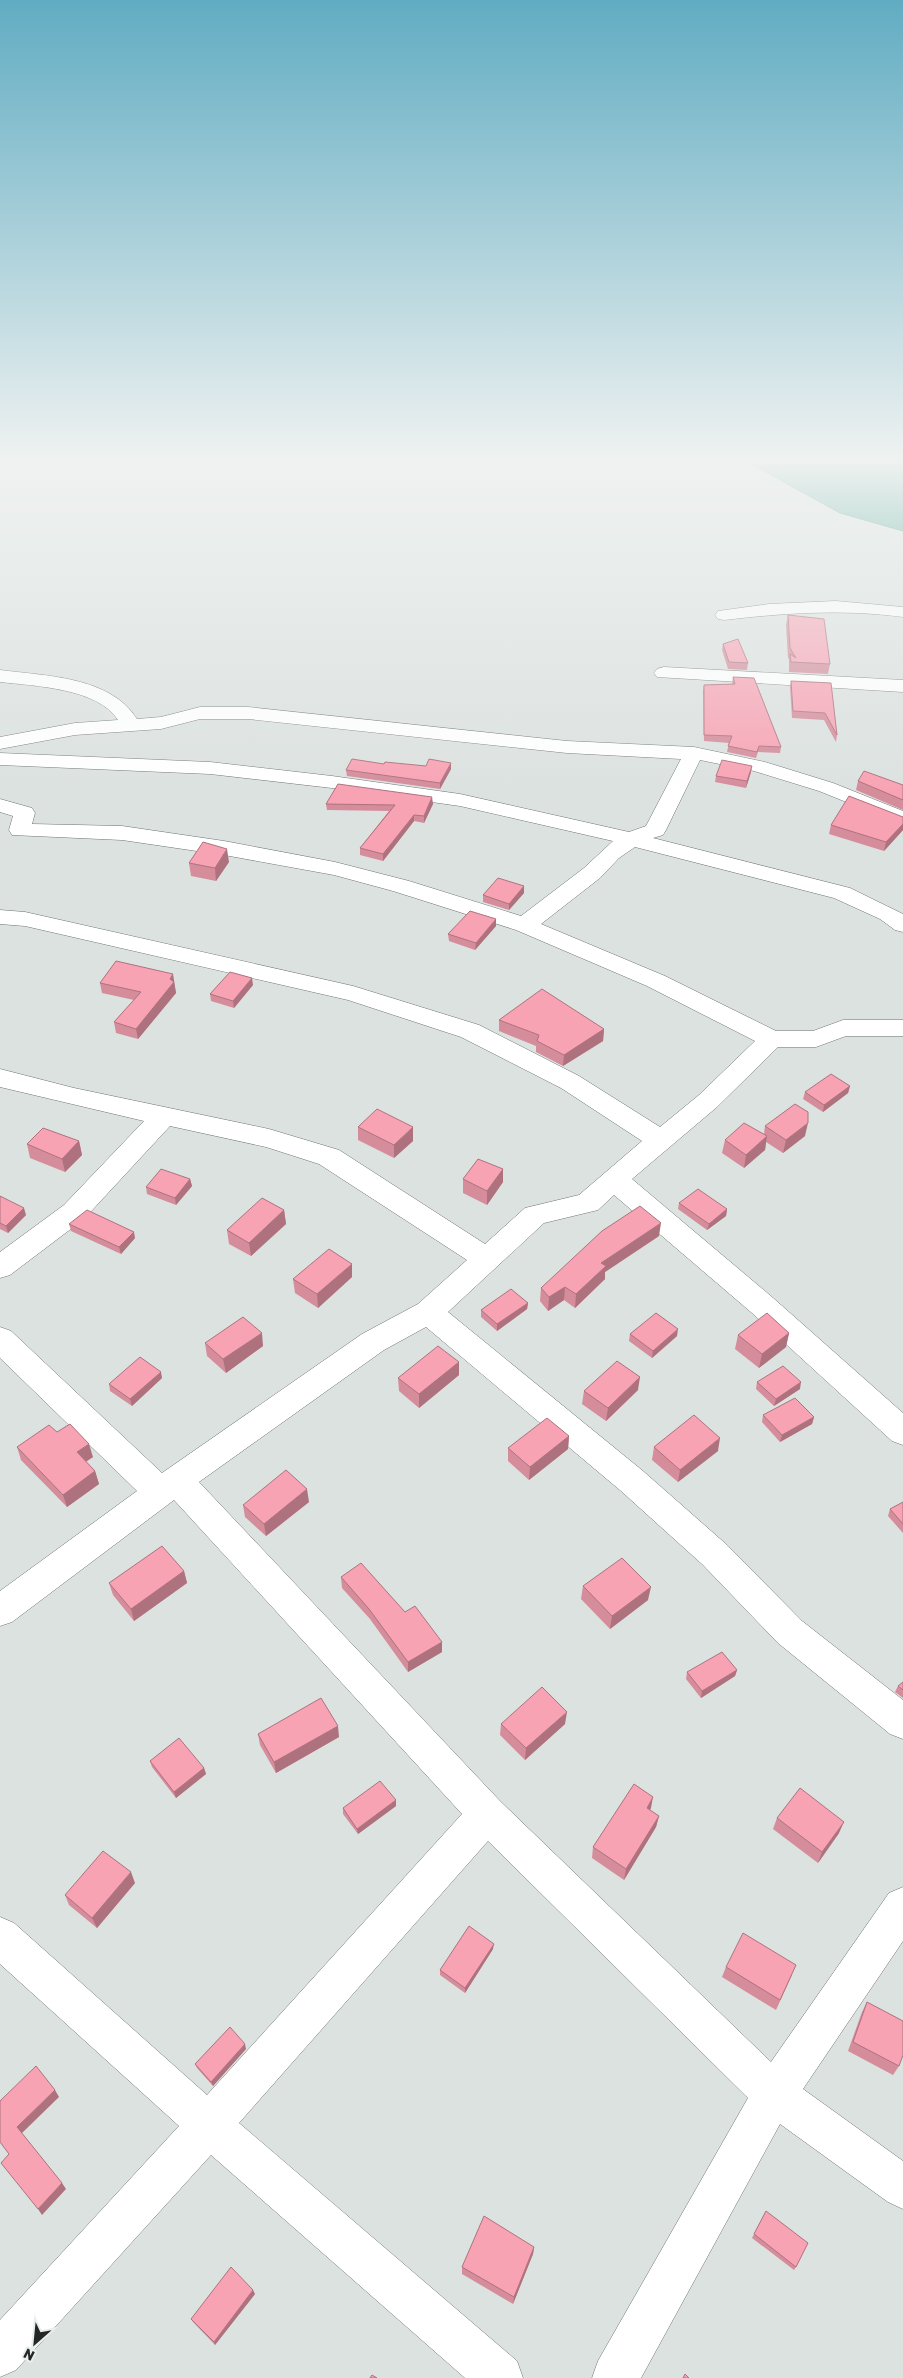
<svg xmlns="http://www.w3.org/2000/svg" width="903" height="2378" font-family="Rubik,sans-serif">
  <style>
    .water { fill: #38a088; stroke: #327c6b }
    .lines { fill: none; stroke-linecap: round; stroke-linejoin: round }
    .minor-casing { stroke: #6f7472; stroke-width: 1 }
    .minor { fill: #fff; fill-rule: evenodd }
    .wall { fill: #d58c9b }
    .shaded-wall { fill: #ae727e }
    .building { fill: #f8a3b4; stroke: #ae727e }
  </style>
  <rect width="100%" height="100%" fill="#dce2e0"/>
  <!-- water -->
  <path class="water" d="M742,459H903V531L840,513Z"/>
  <g class="lines">
    <defs>
      <g id="minor">
        <path d="M836,601L903,607V617C843,609 784,613 724,620L718,619L715,615L718,611L769,604Z"/>
        <path d="M664,667L903,680V692L657,677L654,673L657,669Z"/>
        <path d="M0,670C45,676 110,676 137,719L161,717L200,707H248L567,741L694,747L765,762L833,783L903,811V825L819,791L754,771L700,760L666,830L663,835L653,838L850,888L903,914V932L895,930L880,919L834,898L635,847L619,858L600,878L541,924L665,976L776,1031H813L843,1020H903V1036H846L816,1047H778L717,1107L632,1179L772,1297L903,1413V1445L892,1441L752,1313L614,1195L598,1210L544,1223L448,1312L643,1471L727,1545L802,1621L903,1700V1739L890,1734L778,1643L703,1565L621,1491L426,1327L384,1350L199,1482L500,1801L771,2062L889,1893L903,1887V1941L803,2089L903,2161V2209L888,2202L780,2124L641,2378H592L598,2361L748,2098L488,1841L239,2123L517,2361L523,2378H465L211,2155L16,2370L0,2377V2320L179,2126L0,1964V1917L14,1923L207,2095L462,1814L174,1500L12,1622L0,1626V1591L137,1491L0,1358V1327L11,1331L162,1473L362,1334L418,1304L467,1260L319,1164L266,1147L170,1126L84,1219L10,1275L0,1278V1252L64,1205L144,1121L0,1087V1069L74,1088L269,1129L339,1150L485,1244L525,1208L579,1195L642,1141L561,1088L461,1037L348,1000L25,926L0,924V910L25,912L353,986L479,1025L579,1076L660,1127L699,1095L755,1041L647,986L516,930L393,891L334,875L224,855L122,840L12,835L9,830L13,816L0,812V799L32,808L35,813L32,824L122,826L224,841L335,862L409,881L521,916L584,868L613,841L460,806L332,788L210,774L0,765V753L210,762L332,776L460,794L629,832L646,826L681,759L567,753L248,719H200L161,729L75,735L0,749V737L75,723L118,720C98,688 34,686 0,682Z"/>
      </g>
    </defs>
    <!-- minor casing -->
    <use href="#minor" class="minor-casing"/>
    <!-- minor -->
    <use href="#minor" class="minor"/>
  </g>
  <!-- wall -->
  <g class="wall">
    <path d="M788,615L830,664L828,674L789,672V659L788,658L786,625Z"/>
    <path d="M723,644L748,663L747,670L728,669L722,650Z"/>
    <path d="M733,677L781,747L780,753L758,752L756,758L727,752L729,743L704,741L703,691L704,685L732,684Z"/>
    <path d="M791,681L831,683L837,735L836,742L824,720L792,718L790,687Z"/>
    <path d="M384,764L426,766L451,769L440,789L347,776L346,770Z"/>
    <path d="M751,772L746,788L715,782L716,776Z"/>
    <path d="M858,781L903,785V810L856,790Z"/>
    <path d="M326,804H433L424,823L414,821L383,861L360,855V848L389,811L327,810Z"/>
    <path d="M903,817V830L884,851L829,834L831,825Z"/>
    <path d="M229,862L216,881L191,876L189,863Z"/>
    <path d="M524,886V893L509,910L483,902V895Z"/>
    <path d="M496,926L475,950L449,941L448,934Z"/>
    <path d="M174,982L176,993L138,1039L116,1033L114,1022L134,1000L102,993L100,983Z"/>
    <path d="M253,985L234,1008L211,1001L210,994Z"/>
    <path d="M499,1020L604,1029L603,1041L563,1066L536,1052V1046L499,1031Z"/>
    <path d="M850,1086L848,1093L823,1112L803,1099L805,1092Z"/>
    <path d="M765,1126L805,1136L783,1153L766,1142L765,1150L744,1168L722,1153L725,1140L764,1134Z"/>
    <path d="M358,1127L413,1141L394,1158L358,1140Z"/>
    <path d="M79,1141L82,1155L65,1172L30,1158L27,1144Z"/>
    <path d="M503,1169V1182L487,1205L463,1193V1179Z"/>
    <path d="M190,1179L192,1186L176,1205L147,1194L146,1187Z"/>
    <path d="M0,1196L26,1215L8,1233L0,1229Z"/>
    <path d="M679,1203L727,1209L726,1216L707,1230L678,1209Z"/>
    <path d="M284,1210L286,1224L251,1256L229,1244L227,1230Z"/>
    <path d="M69,1224L135,1238L121,1254L71,1231Z"/>
    <path d="M659,1236L605,1272V1279L575,1308L564,1300L548,1311L540,1301L541,1288Z"/>
    <path d="M352,1277L318,1308L295,1293L293,1279Z"/>
    <path d="M528,1303L527,1309L497,1331L481,1317V1310Z"/>
    <path d="M789,1333L786,1347L759,1368L735,1349L738,1335Z"/>
    <path d="M630,1334L677,1336L652,1358L629,1341Z"/>
    <path d="M205,1343L263,1346L226,1373L207,1356Z"/>
    <path d="M459,1362V1375L419,1408L399,1391L398,1378Z"/>
    <path d="M162,1378L132,1406L110,1391L109,1384Z"/>
    <path d="M757,1382L800,1389L774,1406L756,1389Z"/>
    <path d="M638,1390L606,1421L582,1404L584,1391Z"/>
    <path d="M763,1415L814,1417L812,1424L780,1442L762,1422Z"/>
    <path d="M57,1432L93,1457L86,1462L95,1471L99,1484L67,1507L21,1460L17,1447Z"/>
    <path d="M569,1436L568,1449L529,1480L508,1461V1448Z"/>
    <path d="M654,1447L718,1451L678,1482L652,1460Z"/>
    <path d="M309,1502L266,1536L245,1517L243,1505Z"/>
    <path d="M903,1502V1533L888,1516L890,1509Z"/>
    <path d="M184,1571L187,1583L134,1621L113,1595L109,1583Z"/>
    <path d="M341,1577L405,1612L442,1652L408,1672L370,1619L342,1588Z"/>
    <path d="M583,1586L648,1600L610,1629L581,1599Z"/>
    <path d="M737,1670L735,1676L701,1698L686,1679L687,1672Z"/>
    <path d="M903,1682V1698L895,1692L898,1686Z"/>
    <path d="M501,1724H565L525,1760L500,1735Z"/>
    <path d="M258,1734L339,1737L276,1773L260,1745Z"/>
    <path d="M150,1761L204,1768L206,1774L176,1798L152,1767Z"/>
    <path d="M396,1806L358,1834L343,1814V1808Z"/>
    <path d="M651,1808L650,1810L659,1816L656,1827L624,1880L592,1858L593,1847Z"/>
    <path d="M777,1818L839,1833L818,1863L773,1829Z"/>
    <path d="M135,1883L97,1928L69,1905L65,1895Z"/>
    <path d="M493,1949L465,1993L440,1975V1970Z"/>
    <path d="M726,1967L792,1975L776,2010L722,1977Z"/>
    <path d="M867,2002L899,2066L893,2075L848,2051L862,2012Z"/>
    <path d="M246,2049L213,2086L197,2068L195,2064Z"/>
    <path d="M766,2211L796,2267L794,2270L752,2238Z"/>
    <path d="M534,2247L533,2254L513,2304L462,2274V2267Z"/>
    <path d="M255,2294L215,2345L193,2322L191,2319Z"/>
  </g>
  <!-- shaded-wall -->
  <g class="shaded-wall">
    <path d="M451,763V769L440,789V783Z"/>
    <path d="M752,766L751,772L746,788L747,781Z"/>
    <path d="M432,797L433,804L424,823V816Z"/>
    <path d="M414,815V821L383,861V854Z"/>
    <path d="M903,824V830L884,851L886,842Z"/>
    <path d="M227,849L229,862L216,881L215,868Z"/>
    <path d="M524,886V893L509,910V904Z"/>
    <path d="M496,919V926L475,950L476,943Z"/>
    <path d="M173,974L176,993L138,1039L136,1029Z"/>
    <path d="M252,978L253,985L234,1008L233,1001Z"/>
    <path d="M604,1029L603,1041L563,1066L564,1055Z"/>
    <path d="M850,1086L848,1093L823,1112L824,1105Z"/>
    <path d="M808,1123L805,1136L783,1153L786,1140Z"/>
    <path d="M413,1127V1141L394,1158V1145Z"/>
    <path d="M767,1136L765,1150L744,1168L746,1155Z"/>
    <path d="M79,1141L82,1155L65,1172L62,1159Z"/>
    <path d="M503,1169V1182L487,1205V1191Z"/>
    <path d="M190,1179L192,1186L176,1205L175,1198Z"/>
    <path d="M24,1208L26,1215L8,1233L6,1226Z"/>
    <path d="M727,1209L726,1216L707,1230L709,1224Z"/>
    <path d="M284,1210L286,1224L251,1256L249,1243Z"/>
    <path d="M661,1223L659,1236L605,1272V1279L575,1308L576,1294L601,1263Z"/>
    <path d="M134,1232L135,1238L121,1254L119,1247Z"/>
    <path d="M352,1264V1277L318,1308L317,1294Z"/>
    <path d="M565,1287L564,1300L548,1311L549,1297Z"/>
    <path d="M528,1303L527,1309L497,1331V1324Z"/>
    <path d="M678,1329L677,1336L652,1358L653,1351Z"/>
    <path d="M262,1333L263,1346L226,1373L223,1359Z"/>
    <path d="M789,1333L786,1347L759,1368L762,1354Z"/>
    <path d="M459,1362V1375L419,1408V1394Z"/>
    <path d="M161,1372L162,1378L132,1406L130,1399Z"/>
    <path d="M640,1377L638,1390L606,1421L608,1408Z"/>
    <path d="M801,1382L800,1389L774,1406L776,1399Z"/>
    <path d="M814,1417L812,1424L780,1442L782,1435Z"/>
    <path d="M569,1436L568,1449L529,1480L530,1467Z"/>
    <path d="M720,1438L718,1451L678,1482L680,1470Z"/>
    <path d="M89,1444L93,1457L80,1465L77,1452Z"/>
    <path d="M95,1471L99,1484L67,1507L63,1495Z"/>
    <path d="M307,1489L309,1502L266,1536L264,1524Z"/>
    <path d="M184,1571L187,1583L134,1621L131,1609Z"/>
    <path d="M651,1587L648,1600L610,1629L612,1616Z"/>
    <path d="M442,1642V1652L408,1672V1662Z"/>
    <path d="M737,1670L735,1676L701,1698L702,1691Z"/>
    <path d="M567,1712L565,1724L525,1760L526,1748Z"/>
    <path d="M338,1726L339,1737L276,1773L274,1762Z"/>
    <path d="M204,1768L206,1774L176,1798L174,1792Z"/>
    <path d="M653,1797L651,1808L645,1820L647,1808Z"/>
    <path d="M396,1800V1806L358,1834L357,1829Z"/>
    <path d="M659,1816L656,1827L624,1880L626,1869Z"/>
    <path d="M844,1822L839,1833L818,1863L822,1852Z"/>
    <path d="M131,1872L135,1883L97,1928L92,1918Z"/>
    <path d="M494,1944L493,1949L465,1993V1988Z"/>
    <path d="M245,2044L246,2049L213,2086L211,2082Z"/>
    <path d="M55,2090L59,2097L21,2134L17,2127Z"/>
    <path d="M62,2183L66,2189L42,2215L38,2209Z"/>
    <path d="M534,2247L533,2254L513,2304L514,2297Z"/>
    <path d="M253,2290L255,2294L215,2345L214,2342Z"/>
  </g>
  <!-- building -->
  <g class="building">
    <path d="M788,615L824,619L830,664L791,662L790,654L796,658L790,648Z"/>
    <path d="M738,639L748,663L729,662L723,644Z"/>
    <path d="M733,677L754,678L781,747L759,746L757,752L728,746L732,736L704,735V685L735,684Z"/>
    <path d="M791,681L831,683L837,735L825,713L793,711Z"/>
    <path d="M352,759L384,764L385,762L426,766L429,759L451,763L440,783L346,770Z"/>
    <path d="M722,760L752,766L747,781L716,776Z"/>
    <path d="M864,771L903,785V800L858,781Z"/>
    <path d="M338,784L432,797L424,816L414,815L383,854L360,848L395,805L326,804Z"/>
    <path d="M849,796L903,817V824L886,842L831,825Z"/>
    <path d="M203,842L227,849L215,868L189,863Z"/>
    <path d="M498,878L524,886L509,904L483,895Z"/>
    <path d="M470,911L496,919L476,943L448,934Z"/>
    <path d="M116,961L173,974L170,979L174,982L136,1029L114,1022L141,992L100,983Z"/>
    <path d="M230,972L252,978L233,1001L210,994Z"/>
    <path d="M542,989L604,1029L564,1055L537,1041L539,1035L499,1020Z"/>
    <path d="M831,1074L850,1086L824,1105L805,1092Z"/>
    <path d="M795,1104L808,1112V1123L786,1140L765,1126Z"/>
    <path d="M377,1109L413,1127L394,1145L358,1127Z"/>
    <path d="M744,1123L767,1136L746,1155L725,1140Z"/>
    <path d="M43,1128L79,1141L62,1159L27,1144Z"/>
    <path d="M478,1159L503,1169L487,1191L463,1179Z"/>
    <path d="M161,1169L190,1179L175,1198L146,1187Z"/>
    <path d="M698,1189L727,1209L709,1224L679,1203Z"/>
    <path d="M0,1196L24,1208L6,1226L0,1223Z"/>
    <path d="M262,1198L284,1210L249,1243L227,1230Z"/>
    <path d="M640,1206L661,1223L601,1263L606,1266L576,1294L565,1287L549,1297L541,1288L602,1231Z"/>
    <path d="M87,1210L134,1232L119,1247L69,1224Z"/>
    <path d="M329,1249L352,1264L317,1294L293,1279Z"/>
    <path d="M511,1289L528,1303L497,1324L481,1310Z"/>
    <path d="M656,1313L678,1329L653,1351L630,1334Z"/>
    <path d="M767,1313L789,1333L762,1354L738,1335Z"/>
    <path d="M243,1317L262,1333L223,1359L205,1343Z"/>
    <path d="M438,1346L459,1362L419,1394L398,1378Z"/>
    <path d="M140,1357L161,1372L130,1399L109,1384Z"/>
    <path d="M617,1361L640,1377L608,1408L584,1391Z"/>
    <path d="M783,1366L801,1382L776,1399L757,1382Z"/>
    <path d="M795,1398L814,1417L782,1435L763,1415Z"/>
    <path d="M694,1415L720,1438L680,1470L654,1447Z"/>
    <path d="M547,1418L569,1436L530,1467L508,1448Z"/>
    <path d="M70,1424L89,1444L77,1452L95,1471L63,1495L17,1447L49,1425L57,1432Z"/>
    <path d="M286,1470L307,1489L264,1524L243,1505Z"/>
    <path d="M903,1502V1524L890,1509Z"/>
    <path d="M162,1546L184,1571L131,1609L109,1583Z"/>
    <path d="M622,1558L651,1587L612,1616L583,1586Z"/>
    <path d="M361,1563L405,1612L415,1606L442,1642L408,1662L369,1609L341,1577Z"/>
    <path d="M722,1652L737,1670L702,1691L687,1672Z"/>
    <path d="M903,1682V1690L898,1686Z"/>
    <path d="M542,1687L567,1712L526,1748L501,1724Z"/>
    <path d="M321,1698L338,1726L274,1762L258,1734Z"/>
    <path d="M179,1738L204,1768L174,1792L150,1761Z"/>
    <path d="M380,1781L396,1800L357,1829L343,1808Z"/>
    <path d="M634,1784L653,1797L647,1808L659,1816L626,1869L593,1847Z"/>
    <path d="M800,1788L844,1822L822,1852L777,1818Z"/>
    <path d="M103,1851L131,1872L92,1918L65,1895Z"/>
    <path d="M469,1926L494,1944L465,1988L440,1970Z"/>
    <path d="M743,1933L796,1965L780,2000L726,1967Z"/>
    <path d="M867,2002L903,2021V2055L899,2066L853,2042Z"/>
    <path d="M230,2027L245,2044L211,2082L195,2064Z"/>
    <path d="M36,2066L55,2090L17,2127L62,2183L38,2209L1,2163L9,2154L0,2142V2101Z"/>
    <path d="M766,2211L808,2243L796,2267L754,2234Z"/>
    <path d="M484,2216L534,2247L514,2297L462,2267Z"/>
    <path d="M231,2267L253,2290L214,2342L191,2319Z"/>
    <path d="M685,2374L689,2378H683Z"/>
    <path d="M372,2375L377,2378H370Z"/>
  </g>
  <!-- sky -->
  <linearGradient id="sky" x2="0" y2="1"><stop stop-color="#61acc2"/><stop offset="0.58" stop-color="#eff2f1"/><stop offset="1" stop-color="#eff2f1" stop-opacity="0"/></linearGradient>
  <rect width="903" height="792" fill="url(#sky)"/>
  <!-- north arrow -->
  <g transform="translate(35 2343) rotate(207)" stroke="#e9efed" stroke-width="4" paint-order="stroke">
  <path d="M0-4L9 19L0 12L-9 19Z" fill="#252726"/>
  <text y="-8" font-size="14" font-weight="bold" text-anchor="middle" fill="#252726">N</text>
  </g>
</svg>
